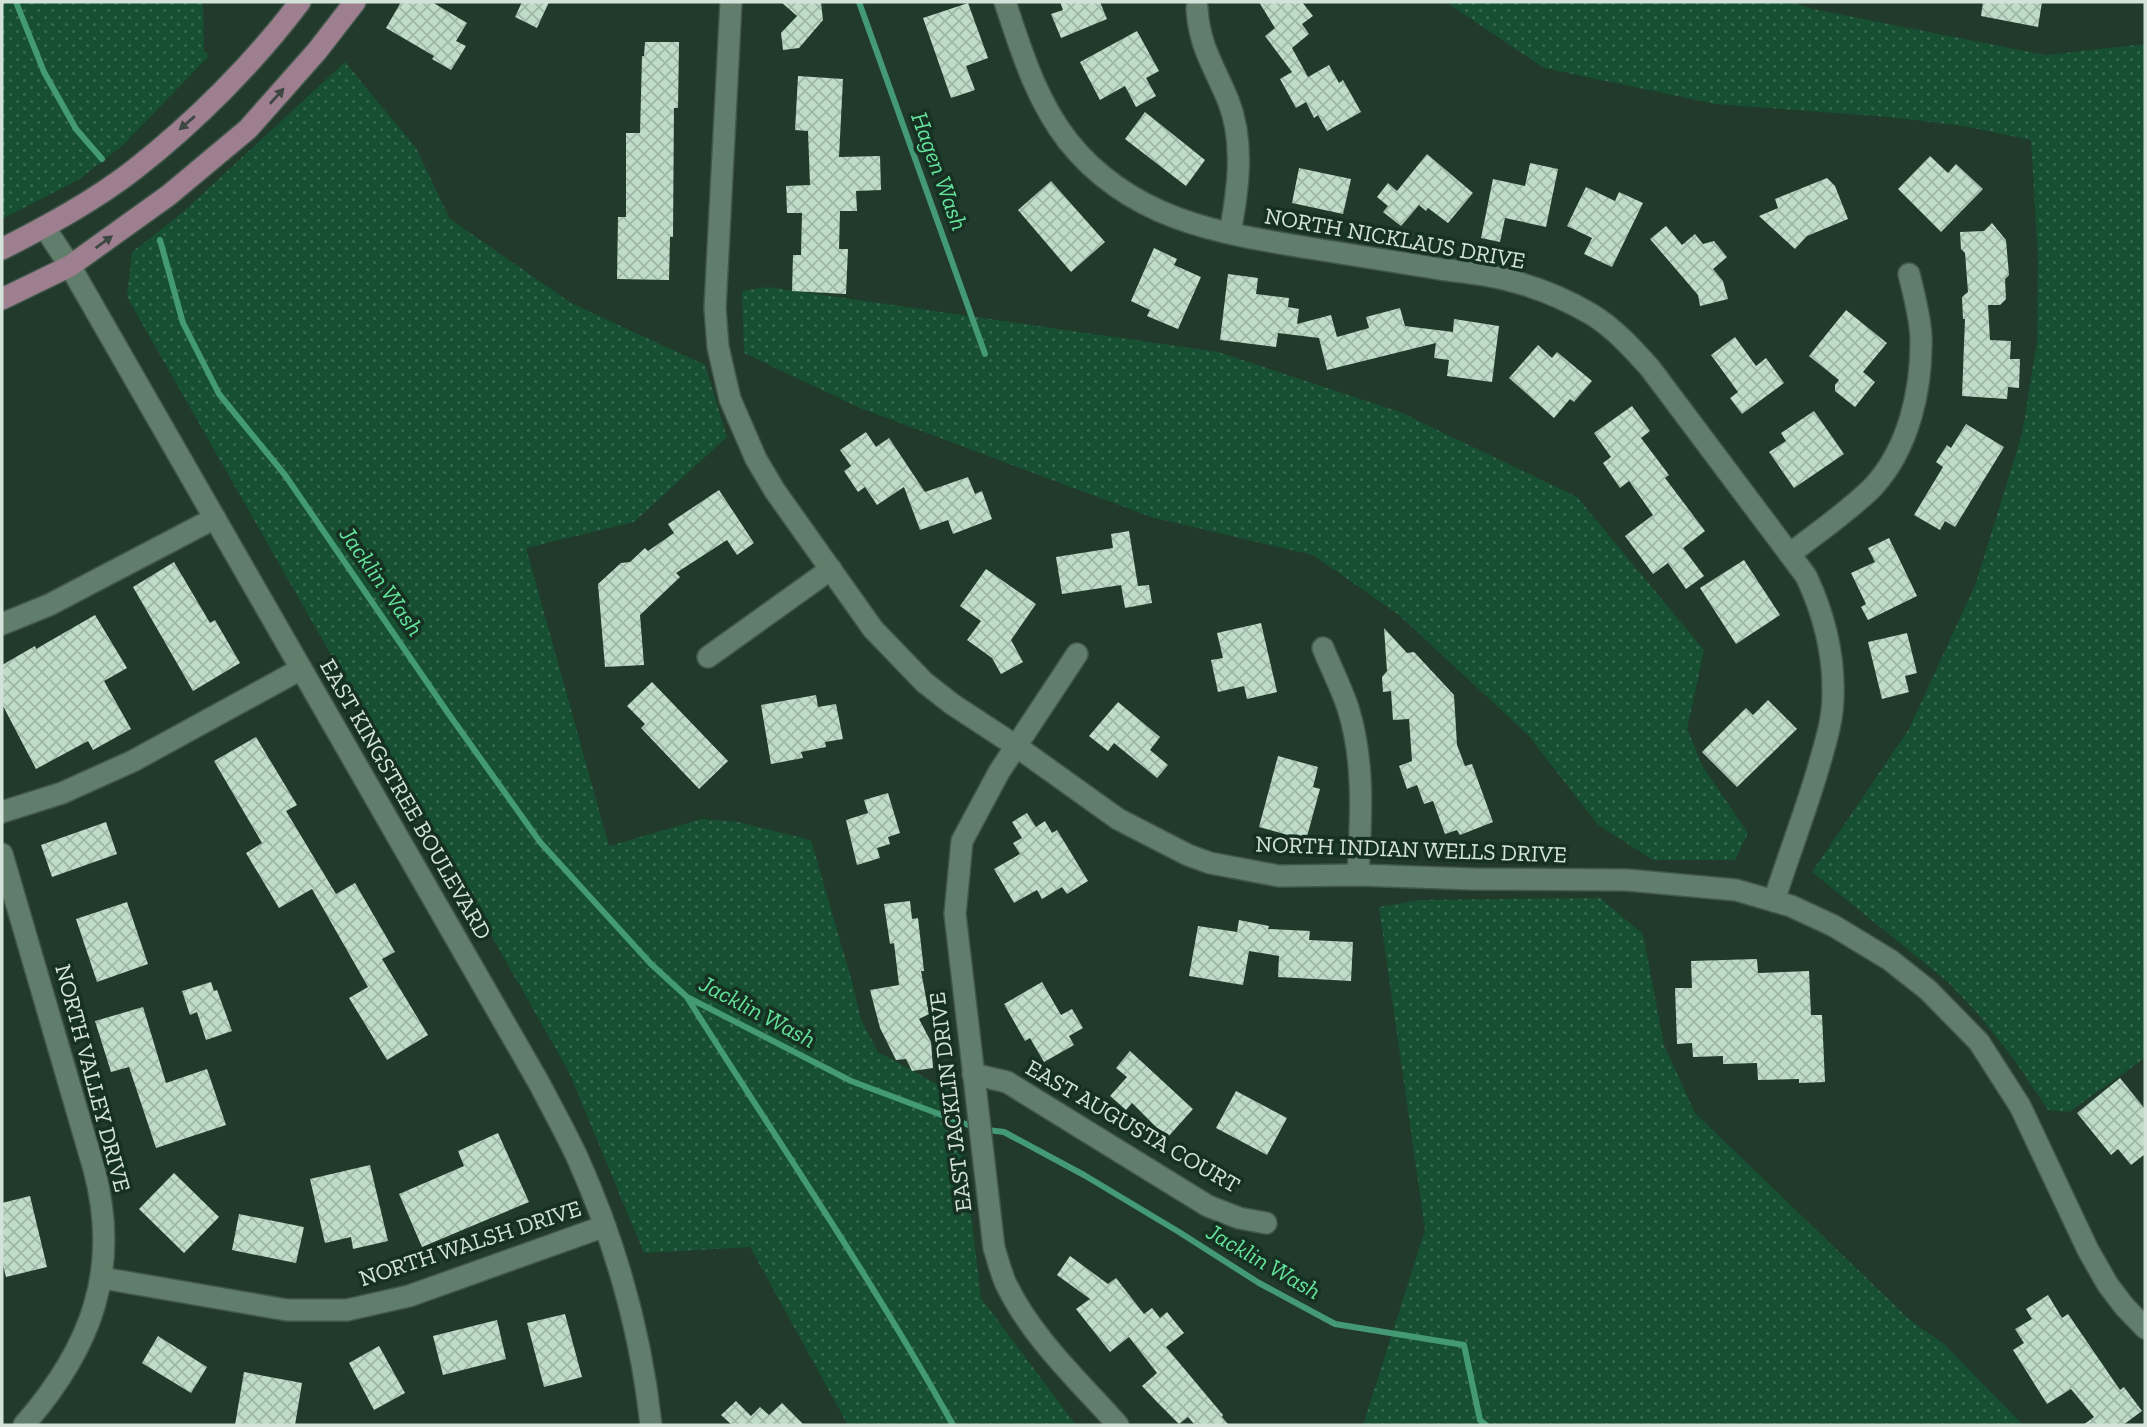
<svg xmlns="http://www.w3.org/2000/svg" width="2147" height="1427" font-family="'Zilla Slab',serif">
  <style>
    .grass { fill: url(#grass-dots) }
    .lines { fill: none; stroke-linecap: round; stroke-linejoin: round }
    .stream { stroke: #449a74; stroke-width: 6 }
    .building { fill: url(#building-cross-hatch) }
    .minor-casing { stroke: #40574a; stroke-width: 24 }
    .major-casing { stroke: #40574a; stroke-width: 24 }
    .minor { stroke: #617d6b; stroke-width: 21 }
    .major { stroke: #9d7f8f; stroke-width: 21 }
    .oneway { fill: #3e4842 }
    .labels { text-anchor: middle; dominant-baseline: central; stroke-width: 7; stroke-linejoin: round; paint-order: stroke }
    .street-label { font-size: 23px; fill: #d4e3d9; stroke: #163021 }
    .water-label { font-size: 24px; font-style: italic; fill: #65e39d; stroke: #163021 }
  </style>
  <defs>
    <pattern id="grass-dots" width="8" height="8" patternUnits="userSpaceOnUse" patternTransform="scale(1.75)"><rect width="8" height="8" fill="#164f31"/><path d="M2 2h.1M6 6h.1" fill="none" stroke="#37684e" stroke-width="1.8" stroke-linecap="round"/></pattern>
    <pattern id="building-cross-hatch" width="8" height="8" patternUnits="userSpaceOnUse" patternTransform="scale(1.75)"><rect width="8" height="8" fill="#bedcc8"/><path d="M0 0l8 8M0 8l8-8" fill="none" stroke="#9eb6a6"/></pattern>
  </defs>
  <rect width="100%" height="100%" fill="#213a2b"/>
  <!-- grass -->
  <g class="grass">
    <path d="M2,2H203L204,51L209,56L122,146L78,180L2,219Z"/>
    <path d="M1446,2H1790L1813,9L2046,55L2145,44V1058L2069,1112L2048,1110L2013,1058L1979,1015L1948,982L1812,872L1909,729L1976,583L2022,434L2037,341L2038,258L2031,140L1963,126L1889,117L1715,104L1544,68Z"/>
    <path d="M345,62L416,148L450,219L571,303L705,365L727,437L634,522L526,548L609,846L702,819L738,822L811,840L853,985L861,1020L878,1052L957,1095L981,1298L1076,1425H848L750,1247L644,1253L569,1072L127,297L132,252L182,213Z"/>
    <path d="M768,287L1218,352L1400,412L1577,497L1704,650L1687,729L1703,767L1748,833L1735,860H1653L1598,825L1528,735L1399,615L1313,555L1151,517L860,408L744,353L742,291Z"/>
    <path d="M1600,898L1643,934L1664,1045L1695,1113L1911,1321L1944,1344L2023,1425H1363L1425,1230L1379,907L1420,900Z"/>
  </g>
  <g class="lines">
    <!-- stream -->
    <g class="stream">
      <path d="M16,2L44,72L76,129L102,159"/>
      <path d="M859,2L985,354"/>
      <path d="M160,240L183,323L219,394L285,475L448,713L540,842L651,964L687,997L851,1081L979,1129L1004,1132L1084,1175L1179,1232L1259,1283L1335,1324L1464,1345L1480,1420L1486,1425"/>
      <path d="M688,999C777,1140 872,1279 953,1425"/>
    </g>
  </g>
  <!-- building -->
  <g class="building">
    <path d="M401,2H432L467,23L456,41L466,46L451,70L432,59L434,56L386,28Z"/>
    <path d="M522,2H549L537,28L515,17Z"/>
    <path d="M781,2H821L823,20L799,48L783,50L781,33L797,16Z"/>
    <path d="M1060,2H1100L1107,19L1061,38L1051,14L1063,10Z"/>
    <path d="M1259,2H1302L1313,16L1302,24L1309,34L1292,48L1308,77L1329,65L1339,83L1343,80L1361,112L1327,131L1318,115L1314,118L1306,102L1296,108L1280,79L1292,72L1265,36L1275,28Z"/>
    <path d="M1983,2H2042L2038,27L1981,16Z"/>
    <path d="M968,3L988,58L966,66L975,90L951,98L923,18Z"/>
    <path d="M1137,31L1159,71L1146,78L1156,96L1136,107L1125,86L1100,100L1080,62Z"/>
    <path d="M645,42H679L678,108H674L673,237H670L669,280L617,279L618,217H626V133H640L642,56H644Z"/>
    <path d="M798,76L843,79L839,157L880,156L881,190L856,191L857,211H840L839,249H848L846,294L792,291L793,255H801L802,213H787L786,186L810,185L808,131L795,130Z"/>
    <path d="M1145,112L1205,160L1186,186L1125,139Z"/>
    <path d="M1427,154L1473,193L1448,223L1428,208L1426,211L1419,205L1401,226L1383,212L1388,206L1377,197L1388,183L1397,191Z"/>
    <path d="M1930,156L1948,173L1956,164L1983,189L1941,232L1898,189Z"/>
    <path d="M1530,163L1558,169L1546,227L1505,218L1500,242L1481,238L1493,179L1525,186Z"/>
    <path d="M1299,168L1351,179L1343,214L1292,203Z"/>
    <path d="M1827,178L1835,186L1848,219L1807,236L1795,249L1759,216L1778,208L1775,199Z"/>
    <path d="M1051,181L1105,242L1071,272L1018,210Z"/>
    <path d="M1586,187L1615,201L1619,192L1643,203L1612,267L1584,254L1592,238L1567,226Z"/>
    <path d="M1992,223L2006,240L2009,275L2005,279L2006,299L2000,305H1988L1990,340L2011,341L2010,359H2020L2019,388L2008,387L2007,399L1962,396L1965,319H1963L1962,297L1968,292L1965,253L1961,249L1960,232L1984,231Z"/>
    <path d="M1666,226L1682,245L1695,234L1703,244L1714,241L1727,257L1713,269L1723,281L1728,299L1700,306L1698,295L1650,239Z"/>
    <path d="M1154,248L1177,259L1174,265L1201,277L1178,329L1147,316L1150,310L1131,301Z"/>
    <path d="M1228,274L1258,278L1256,294L1289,298L1288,307L1299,309L1297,324L1331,315L1337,337L1369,328L1366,317L1400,308L1405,326L1453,332L1454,319L1499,326L1492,382L1447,376L1449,360L1434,358L1436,343L1327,370L1319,338L1278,333L1276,347L1220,340Z"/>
    <path d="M1846,310L1887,343L1863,372L1875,382L1855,407L1835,391V385L1839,380L1809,356Z"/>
    <path d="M1735,337L1756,366L1766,358L1784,383L1742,414L1730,398L1738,392L1711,355Z"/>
    <path d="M1538,345L1552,358L1557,352L1592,381L1574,402L1570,399L1554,418L1509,378Z"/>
    <path d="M1632,406L1650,431L1641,438L1669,475L1665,478L1705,531L1683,548L1704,576L1686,589L1668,563L1653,574L1625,536L1653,515L1629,481L1620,488L1603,463L1611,457L1594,433Z"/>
    <path d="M1814,411L1844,454L1794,488L1769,452L1786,441L1781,433Z"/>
    <path d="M1966,424L2004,447L1955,527L1945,521L1940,530L1914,515L1943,467L1936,462L1947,445L1951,448Z"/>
    <path d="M866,432L876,447L889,438L925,492L968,477L975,494L982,491L992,519L953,534L948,520L920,530L904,487L877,505L865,487L858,492L844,471L851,466L840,450Z"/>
    <path d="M719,490L754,543L737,555L727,540L676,573L680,577L640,615L644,665L605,667L598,584L621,563L630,562L645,548L648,551L674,533L668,524Z"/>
    <path d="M1129,531L1138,586L1149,585L1152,603L1125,608L1121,585L1062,594L1056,557L1113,548L1111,534Z"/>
    <path d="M1889,538L1917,596L1868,620L1861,607L1866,604L1851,573L1875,562L1868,548Z"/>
    <path d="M1744,560L1780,615L1736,644L1700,588Z"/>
    <path d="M174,562L210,623L215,620L240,663L193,691L133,587Z"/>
    <path d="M986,569L1036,604L1011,640L1023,662L1001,674L992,658L967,640L981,621L960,606Z"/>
    <path d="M95,615L127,668L104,681L131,729L93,750L88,741L36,769L2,704V665L35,646L36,649Z"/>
    <path d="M1261,623L1277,692L1247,699L1244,686L1218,692L1211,660L1223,658L1217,633Z"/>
    <path d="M1384,628L1407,653L1414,652L1454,695L1457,745L1465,766L1472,764L1493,822L1460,835L1457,830L1445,834L1433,801L1424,804L1417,785L1407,789L1399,766L1412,761L1409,719L1393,720L1391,691L1383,692L1382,677L1387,671Z"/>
    <path d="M1907,633L1917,673L1905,676L1909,692L1882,699L1868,642Z"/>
    <path d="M652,682L728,761L699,789L641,728L645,724L627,706Z"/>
    <path d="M816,695L818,707L836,704L843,739L825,742L826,747L801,752L803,758L771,764L761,705Z"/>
    <path d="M1768,700L1797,729L1737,787L1702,752L1746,708L1753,715Z"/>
    <path d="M1118,702L1160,737L1150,750L1168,765L1157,778L1114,743L1108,751L1089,736Z"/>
    <path d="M256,737L297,805L286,811L336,894L355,883L395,952L382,959L428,1035L387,1060L349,998L368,987L312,889L279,908L246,853L262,843L214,761Z"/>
    <path d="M1278,756L1318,767L1313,787L1320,789L1306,840L1259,827Z"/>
    <path d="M888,793L900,833L888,837L890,844L877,848L880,858L857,865L846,820L868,813L864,800Z"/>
    <path d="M1027,813L1036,827L1045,821L1052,833L1057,830L1088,881L1067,894L1062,887L1042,899L1037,890L1014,903L994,869L1020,854L1013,843L1022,838L1012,822Z"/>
    <path d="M106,822L117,854L52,877L41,845Z"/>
    <path d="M910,901L912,919L918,918L924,971H921L929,1014L919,1019L931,1042L933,1068L912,1071L906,1059L896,1060L880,1028L870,990L899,985L894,943L890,944L884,904Z"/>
    <path d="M127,902L148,964L97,982L76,919Z"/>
    <path d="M1239,920L1269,926L1268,929L1310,931L1309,940L1353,942L1351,981L1278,977L1279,956L1249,951L1243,985L1189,976L1198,926L1237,932Z"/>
    <path d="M1757,959L1758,973L1809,971L1811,1015H1822L1825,1082L1799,1083V1079L1758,1080L1757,1063L1723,1064V1056L1693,1057L1692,1043L1677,1044L1675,988H1692L1691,961Z"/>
    <path d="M211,982L214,991L217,990L232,1031L206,1040L197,1012L190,1015L182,991Z"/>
    <path d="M1042,982L1061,1015L1072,1009L1083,1028L1069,1036L1074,1045L1044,1062L1030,1038L1025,1041L1004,1004Z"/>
    <path d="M143,1007L166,1083L207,1069L226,1125L156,1148L129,1067L111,1072L95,1021Z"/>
    <path d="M1130,1051L1193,1109L1167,1138L1132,1103L1126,1110L1110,1096L1127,1077L1116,1068Z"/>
    <path d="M2120,1078L2145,1109V1154L2131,1165L2118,1149L2111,1155L2077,1113Z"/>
    <path d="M1236,1091L1287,1118L1267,1155L1216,1128Z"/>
    <path d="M498,1133L529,1202L422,1247L399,1194L464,1166L458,1151Z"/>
    <path d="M370,1165L388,1241L353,1249L351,1237L325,1243L310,1179Z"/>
    <path d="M174,1173L219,1217L184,1253L139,1209Z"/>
    <path d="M30,1196L47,1267L6,1277L2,1261V1203Z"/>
    <path d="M239,1214L304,1227L296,1263L232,1250Z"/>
    <path d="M1070,1256L1108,1284L1116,1278L1144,1314L1152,1308L1160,1318L1167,1312L1184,1333L1166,1347L1223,1415L1222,1417L1229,1425H1195L1188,1417L1179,1424L1157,1402L1142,1386L1157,1373L1129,1337L1110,1352L1076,1309L1090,1299L1057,1275Z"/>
    <path d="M2048,1295L2062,1318L2068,1314L2120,1390L2124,1387L2142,1411L2123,1425H2083L2094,1417L2071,1389L2047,1404L2013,1350L2024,1343L2015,1329L2032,1319L2026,1309Z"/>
    <path d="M565,1314L582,1377L544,1387L527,1323Z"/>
    <path d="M497,1320L506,1359L443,1375L433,1336Z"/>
    <path d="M158,1336L207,1367L191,1393L142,1363Z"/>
    <path d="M379,1346L405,1393L374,1410L349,1363Z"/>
    <path d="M244,1372L302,1383L295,1425H235Z"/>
    <path d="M736,1401L751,1416L760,1407L769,1415L782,1403L804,1425H732L721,1415Z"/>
  </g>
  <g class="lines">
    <defs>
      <g id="minor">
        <path d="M731,2L715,308L718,347L730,399L756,459L775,491L873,629L924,682L952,704L1016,746L1118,819L1188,855L1210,863L1279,876L1358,875L1473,879L1627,880L1736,890L1791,906L1834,926L1890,960L1928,990L1979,1042L2020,1106L2088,1250L2108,1285L2124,1306L2145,1328"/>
        <path d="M1005,2C1021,50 1036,100 1068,141C1130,219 1217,233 1309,248C1353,255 1396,262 1440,269C1462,272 1487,274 1508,280C1536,287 1567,300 1591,314C1614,328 1633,349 1650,368L1806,576C1824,614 1834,653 1833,695C1833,721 1825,744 1818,769C1805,813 1788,857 1774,901"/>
        <path d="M1197,8C1199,46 1214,66 1228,100C1245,142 1238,190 1230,233"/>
        <path d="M45,228L70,266L539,1083C552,1108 566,1133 578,1159C616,1244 641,1333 651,1425"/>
        <path d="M1790,554C1818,532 1848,512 1873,487C1909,448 1922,389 1921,337C1920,316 1914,295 1909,274"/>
        <path d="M2,624L49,605L215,518"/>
        <path d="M1323,648C1331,668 1341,687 1348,708C1365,762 1361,819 1358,875"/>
        <path d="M1077,654L999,772L962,841L955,914L994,1248C998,1260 1001,1273 1006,1284C1032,1338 1079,1381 1118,1425"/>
        <path d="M708,657L831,569"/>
        <path d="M2,812L62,793L133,761L301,669"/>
        <path d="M2,854L94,1169C121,1270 91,1348 24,1425"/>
        <path d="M973,1074L1007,1082L1208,1206L1239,1218L1266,1223"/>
        <path d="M102,1278L287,1310H347L409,1296L605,1226"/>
      </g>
      <g id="major">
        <path d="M2,249C47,226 94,201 135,169C195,122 254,63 300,2"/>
        <path d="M2,299L70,266L169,195L248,129L317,51L355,2"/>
      </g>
    </defs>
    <!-- minor casing -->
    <use href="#minor" class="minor-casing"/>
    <!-- major casing -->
    <use href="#major" class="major-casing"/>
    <!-- minor -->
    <use href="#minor" class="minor"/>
    <!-- major -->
    <use href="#major" class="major"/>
  </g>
  <!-- one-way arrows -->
  <defs><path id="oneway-solid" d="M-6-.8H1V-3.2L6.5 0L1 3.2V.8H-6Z" transform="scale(1.75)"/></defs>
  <g class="oneway">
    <use href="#oneway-solid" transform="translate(277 96) rotate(-48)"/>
    <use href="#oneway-solid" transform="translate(187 123) rotate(139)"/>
    <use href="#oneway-solid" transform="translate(104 242) rotate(-36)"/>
  </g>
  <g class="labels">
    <!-- street labels -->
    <g class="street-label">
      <text transform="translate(1395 238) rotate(10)">NORTH NICKLAUS DRIVE</text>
      <text transform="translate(406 799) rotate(60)">EAST KINGSTREE BOULEVARD</text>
      <text transform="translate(1411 849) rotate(2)">NORTH INDIAN WELLS DRIVE</text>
      <text transform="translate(93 1078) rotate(75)">NORTH VALLEY DRIVE</text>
      <text transform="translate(950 1102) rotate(-97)">EAST JACKLIN DRIVE</text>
      <text transform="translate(1133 1126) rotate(30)">EAST AUGUSTA COURT</text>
      <text transform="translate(470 1243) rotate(-18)">NORTH WALSH DRIVE</text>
    </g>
    <!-- water labels -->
    <g class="water-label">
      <text transform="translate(940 171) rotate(70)">Hagen Wash</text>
      <text transform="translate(382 581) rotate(55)">Jacklin Wash</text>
      <text transform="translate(758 1011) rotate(28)">Jacklin Wash</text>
      <text transform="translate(1264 1261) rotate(30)">Jacklin Wash</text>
    </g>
  </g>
  <!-- border -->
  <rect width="2147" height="1427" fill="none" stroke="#d4e3d9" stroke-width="7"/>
</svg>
